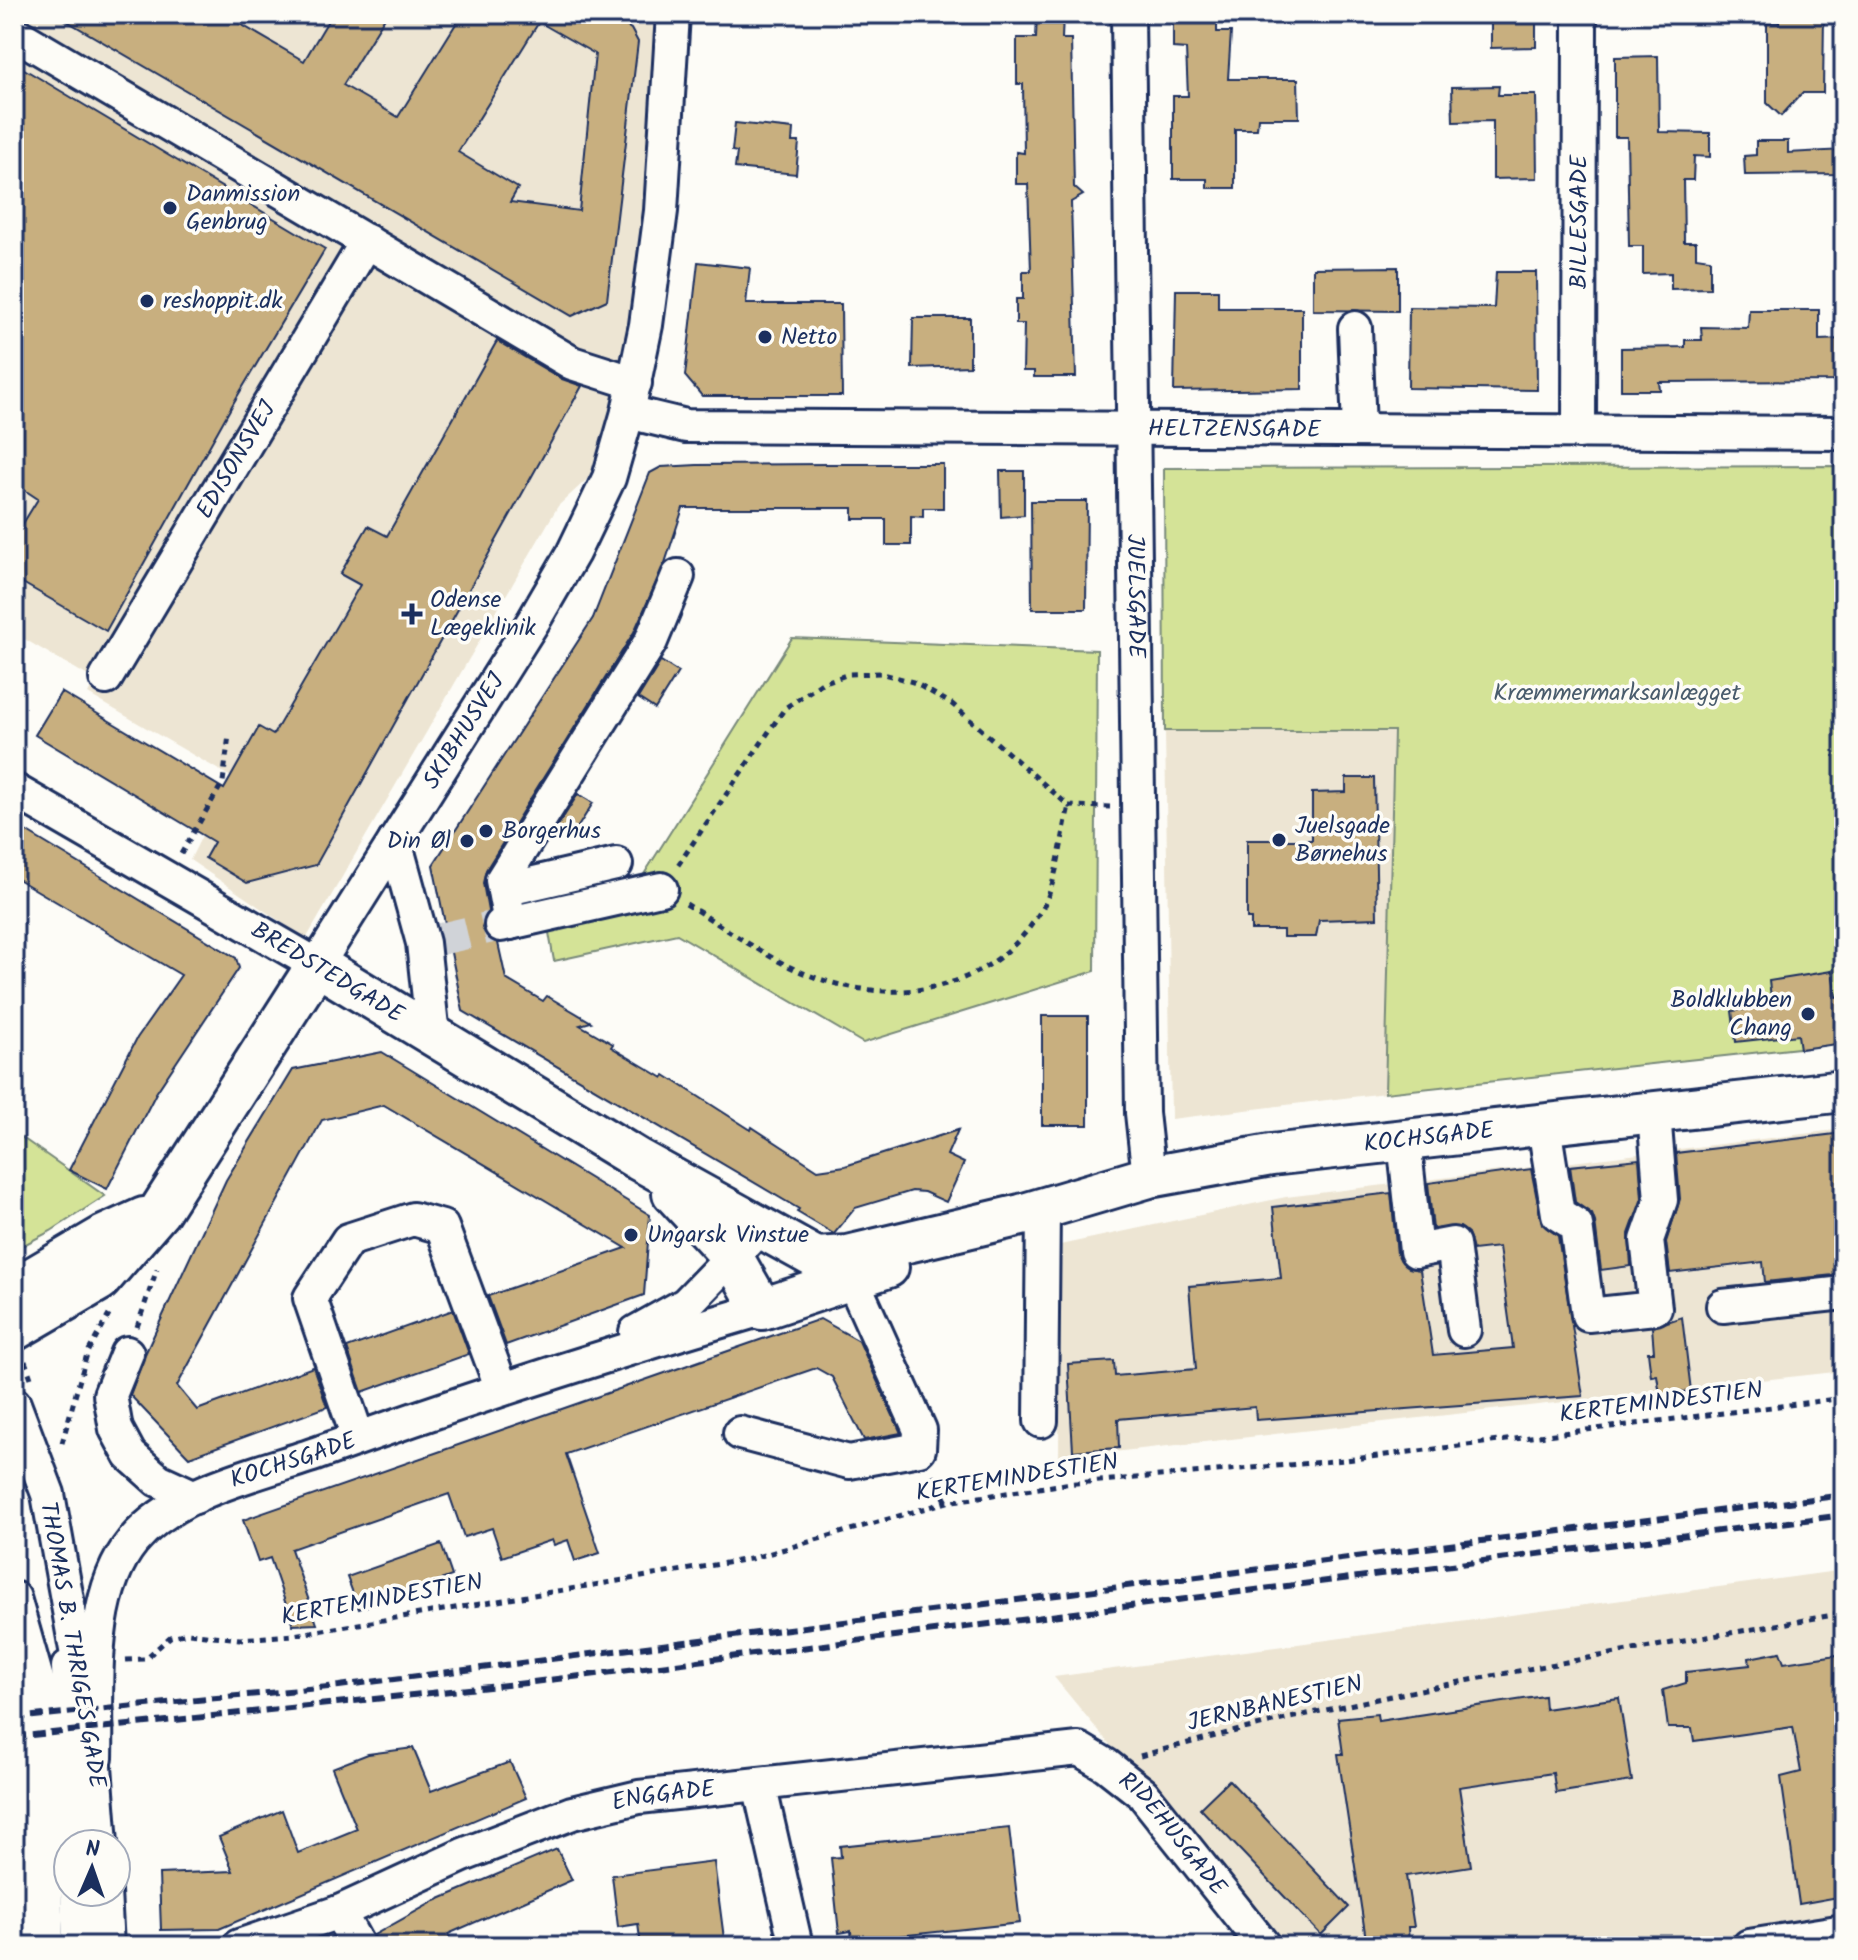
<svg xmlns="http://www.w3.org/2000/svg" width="1858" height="1960" font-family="Kalam,sans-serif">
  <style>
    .built { fill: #ede5d3 }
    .green { fill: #d4e397; stroke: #78897a; stroke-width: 2 }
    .building { fill: #c8af7f; stroke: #1b2f5e; stroke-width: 2; fill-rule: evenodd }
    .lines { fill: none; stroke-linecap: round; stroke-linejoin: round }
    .minor-tunnel { stroke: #d0d3d8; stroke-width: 32; stroke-dasharray: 32 16; stroke-linecap: butt }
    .minor-casing { stroke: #1b2f5e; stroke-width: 38 }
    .major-casing { stroke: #1b2f5e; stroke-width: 46 }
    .path { stroke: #1b2f5e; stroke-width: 5; stroke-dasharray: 6 6; stroke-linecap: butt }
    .minor { stroke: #fdfcf7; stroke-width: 32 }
    .major { stroke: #fdfcf7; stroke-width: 40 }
    .rail { stroke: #1b2f5e; stroke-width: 6; stroke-dasharray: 12 6; stroke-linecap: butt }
    .poi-dot { fill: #1b2f5e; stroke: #fdfcf7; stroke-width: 3 }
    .labels { text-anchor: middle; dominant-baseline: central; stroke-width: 7; stroke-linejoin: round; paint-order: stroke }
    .poi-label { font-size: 24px; fill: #1b2f5e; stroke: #fdfcf7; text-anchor: start }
    .street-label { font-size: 24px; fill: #1b2f5e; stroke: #fdfcf7 }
    .park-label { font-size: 24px; fill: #495c6c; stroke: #fdfcf7 }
  </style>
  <rect width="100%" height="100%" fill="#fdfcf7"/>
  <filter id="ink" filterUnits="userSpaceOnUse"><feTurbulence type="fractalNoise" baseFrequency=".0125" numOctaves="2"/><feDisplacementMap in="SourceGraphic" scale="16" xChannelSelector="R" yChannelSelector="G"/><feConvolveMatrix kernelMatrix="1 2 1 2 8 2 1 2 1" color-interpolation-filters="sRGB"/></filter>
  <g filter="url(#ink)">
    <!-- built -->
    <g class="built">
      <path d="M14,14H682L646,425L558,506L306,939L190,860L231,777L88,694L95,680L14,633Z"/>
      <path d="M1165,731H1394L1385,1093L1171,1119Z"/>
      <path d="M1844,1129V1371L1059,1458L1060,1245L1286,1197Z"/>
      <path d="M1844,1570V1946H1276L1054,1677Z"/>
    </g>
    <!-- green -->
    <g class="green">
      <path d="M1844,466V1043L1385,1093L1394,731H1165L1164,468Z"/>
      <path d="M792,638L1097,650L1095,971L863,1043L677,934L554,961L548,927L636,887Z"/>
      <path d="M14,1132L105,1196L51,1231L14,1250Z"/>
    </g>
    <!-- building -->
    <g class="building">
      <path d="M55,14H223L304,61L332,14H387L343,85L398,117L462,14H605L631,29L638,42L607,300L572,316ZM539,22L595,54L579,211L510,202L518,188L458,152Z"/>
      <path d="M1037,14H1063L1062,39H1071L1074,187L1083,195L1071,202L1076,377H1034V371H1023L1024,324H1016V299H1023V271H1031L1028,184H1016V152L1024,153L1023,84H1017V38H1036Z"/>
      <path d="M1173,14H1217V32H1231L1228,79H1298L1299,118H1258L1257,129H1235V188H1207V179H1173V96H1188L1186,49L1173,48Z"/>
      <path d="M1491,14H1536V47L1491,48Z"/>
      <path d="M1779,14H1824L1823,93H1802L1781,116L1767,103V23H1779Z"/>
      <path d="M1658,56L1659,132L1710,133V157L1694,156L1693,180H1683L1684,242H1696V257L1710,259V288L1671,289V273L1643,274V246H1629L1627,137H1615V57Z"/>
      <path d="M14,63L325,249L234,402L106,631L14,578V538L38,499L14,483Z"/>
      <path d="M1499,86L1498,95H1536L1537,178L1493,179V121L1453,122L1452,87Z"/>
      <path d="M735,123L793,129L792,142H799L796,174L735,168L737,152L732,151Z"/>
      <path d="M1756,141H1788V153L1844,150V174L1745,175L1744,156L1756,155Z"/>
      <path d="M698,262L750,268L746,304H841L842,396H702L685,376Z"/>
      <path d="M1398,267V311L1313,310V268Z"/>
      <path d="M1496,272H1536L1537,390L1408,388L1409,307L1494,308Z"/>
      <path d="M1176,290H1218V308H1302V389L1174,391Z"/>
      <path d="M1749,310H1819V340L1844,339V381L1659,382L1660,390H1621V348L1685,347V340H1702L1701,327L1748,328Z"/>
      <path d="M913,318H970V366L912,368Z"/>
      <path d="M497,341L562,379L582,386L316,865L247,883L205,858L214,842L35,735L61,692L224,789L259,727L273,735L360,585L340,574L368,526L387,536Z"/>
      <path d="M830,464H943V508H923V517L911,516V545H886V519H853V508H683L665,563L634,632L486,870L483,883L488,911L482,928L488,938L498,943L506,979L543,1001L547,996L591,1022L580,1025L613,1044L611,1047L663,1078L665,1075L751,1130L752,1127L818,1170L845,1166L958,1130L947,1155L964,1163L946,1202L924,1192L912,1191L855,1208L834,1234L797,1212L799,1209L463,1011L433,865L593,618L650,473L661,467L697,465Z"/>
      <path d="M1000,471H1024V515L1001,517Z"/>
      <path d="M1031,501H1087L1086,609H1032Z"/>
      <path d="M661,661L678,672L655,709L638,698Z"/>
      <path d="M1346,778H1374L1377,918L1319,920L1316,937H1283V930H1251V919H1247V840H1312V793L1346,792Z"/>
      <path d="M578,794L593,803L569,841L554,832Z"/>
      <path d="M14,824L236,958L239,968L156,1093L107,1189L69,1170L137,1038L181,975L14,877Z"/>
      <path d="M1832,971L1836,997L1844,996V1043L1800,1049L1798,1035L1736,1042L1732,1011L1772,1006L1769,981Z"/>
      <rect x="1042" y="1016" width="46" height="109"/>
      <path d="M382,1052L650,1215L644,1295L506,1345L488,1296L626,1248L384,1105L322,1120L177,1386L197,1410L313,1367L327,1407L189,1457L130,1395L146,1352L226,1180L293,1070Z"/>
      <path d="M1844,1133V1274L1765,1282L1763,1262L1670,1273L1666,1242L1680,1199L1676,1153Z"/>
      <path d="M1639,1159L1642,1198L1629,1234L1631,1266L1601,1270L1595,1222L1592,1214L1575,1202L1570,1166Z"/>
      <path d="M1531,1169L1542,1224L1558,1236L1583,1396L1256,1420L1255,1407L1118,1419L1119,1448L1073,1451L1068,1364L1114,1361L1115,1376L1196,1369L1189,1286L1281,1278L1273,1207L1391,1193L1397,1254L1409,1268L1420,1270L1433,1355L1513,1348L1499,1247L1473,1250L1468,1233L1460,1227L1433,1229L1428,1183Z"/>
      <path d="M453,1310L469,1354L362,1392L347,1348Z"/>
      <path d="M1682,1317L1691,1391L1660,1395L1657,1375L1651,1376L1648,1352H1654L1652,1327Z"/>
      <path d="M820,1319L859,1341L901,1433L864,1440L832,1377L816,1368L566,1454L600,1553L575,1561L568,1540L554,1545L552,1540L502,1557L492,1528L464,1537L449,1494L291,1549L317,1624L293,1625L270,1558L258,1562L243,1520Z"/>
      <path d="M441,1544L452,1576L359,1609L347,1577Z"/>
      <path d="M1780,1652L1784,1663L1844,1654V1896L1799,1904L1781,1777L1801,1772L1793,1727L1694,1741L1692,1728H1668L1663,1690L1686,1683V1672L1750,1665L1749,1658Z"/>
      <path d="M1544,1696L1545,1709L1619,1698L1632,1781L1556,1793L1553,1773L1459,1787L1471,1866L1406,1876L1414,1927H1408L1409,1946H1367L1338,1754H1343L1338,1718L1377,1714L1378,1721Z"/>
      <path d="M413,1748L431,1791L510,1762L526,1798L219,1929L161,1930L159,1874L233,1871L219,1837L282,1810L298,1853L357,1829L332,1768L368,1754Z"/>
      <path d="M1229,1780L1349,1907L1321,1935L1200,1808Z"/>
      <path d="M1009,1828L1020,1923L852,1941L851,1931L839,1933L831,1858L841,1857L840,1846Z"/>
      <path d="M557,1849L572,1880L448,1934L454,1946H377L374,1935L435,1901Z"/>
      <path d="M714,1862L725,1946H641L638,1924L618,1927L612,1875Z"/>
    </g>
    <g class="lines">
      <!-- minor-tunnel -->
      <path class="minor-tunnel" d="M436,940L501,925"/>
      <defs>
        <g id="minor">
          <path id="s1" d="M1128,14L1142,1113L1149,1177"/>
          <path d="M14,33L572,363L635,383"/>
          <path d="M1355,328L1359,430"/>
          <path id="s2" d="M628,412L686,426L1844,433"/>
          <path id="s3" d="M1579,432L1580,14"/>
          <path id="s4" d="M106,678L367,241"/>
          <path id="s5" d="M14,790L317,965L534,620L573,553L609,478L628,412L646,325L661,211L673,14"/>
          <path d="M395,841L423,943L433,1036"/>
          <path d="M504,890L616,864"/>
          <path d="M510,923L502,880L651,641L678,576"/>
          <path d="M501,925L661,889"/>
          <path d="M1544,1126L1558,1214L1576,1225L1588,1315L1655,1308L1647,1240L1661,1200L1654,1113"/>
          <path d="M1404,1141L1416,1251L1453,1244L1464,1330"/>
          <path d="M1723,1306L1844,1293"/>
          <path d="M636,1332L686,1304L747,1241"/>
          <path d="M127,1353L110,1395L116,1429L130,1455L158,1480L195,1497"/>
          <path d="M14,1404L48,1494L84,1694"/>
          <path d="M1041,1421L1043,1208"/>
          <path d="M740,1433L849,1462L919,1449L920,1430L853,1281L848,1256"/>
          <path d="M358,1438L310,1298L348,1240L413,1219L442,1227L502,1389"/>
          <path d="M14,1598L39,1686L47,1946"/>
          <path d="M68,1667L75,1844"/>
          <path d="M14,1671L17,1946"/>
          <path d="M93,1740L101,1844"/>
          <path id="s6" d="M96,1758C98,1690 87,1597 133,1541C176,1490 258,1474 318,1453C464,1400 612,1353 762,1309"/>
          <path d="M759,1784L796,1946"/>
          <path d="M77,1892L79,1946"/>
          <path d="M104,1892L107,1946"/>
          <path d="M339,1912L358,1946"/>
          <path id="s7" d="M239,1946L339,1912L463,1855L572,1813L639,1797L1079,1749L1106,1765L1143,1794L1264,1946"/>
          <path d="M1749,1946L1844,1931"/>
        </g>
        <g id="major">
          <path d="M673,1193L733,1258L762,1309L888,1267"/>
          <path id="s8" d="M816,1258L848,1256L1021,1215L1149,1177L1271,1155L1844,1091"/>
          <path d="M14,1289L104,1236L144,1218"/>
          <path d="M14,1330L100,1280L159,1212L317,965L639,1160L816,1258"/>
        </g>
      </defs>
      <!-- minor casing -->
      <use href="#minor" class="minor-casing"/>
      <!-- major casing -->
      <use href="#major" class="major-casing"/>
      <!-- path -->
      <g class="path">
        <path d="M181,854L223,782L229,735"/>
        <path d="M678,865L785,708L822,683L849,674L880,673L913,682L952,704L1069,806L1110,807"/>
        <path d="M686,904C719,924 751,947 786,965C876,1010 990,1001 1043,907C1057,882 1062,835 1069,806"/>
        <path d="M137,1327L157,1269"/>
        <path d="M25,1361L32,1381"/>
        <path d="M62,1443L87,1354L109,1315"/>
        <path d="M932,1475L947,1502"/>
        <path d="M126,1660L145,1659L170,1637L188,1633L240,1639L293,1635L750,1559L947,1502L1065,1484L1346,1460L1844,1398"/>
        <path d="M1140,1756C1371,1692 1608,1655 1844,1613"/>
      </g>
      <!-- minor -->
      <use href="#minor" class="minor"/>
      <!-- major -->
      <use href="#major" class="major"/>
      <!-- rail -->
      <g class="rail">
        <path d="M14,1718L339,1686L1844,1495"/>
        <path d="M14,1737L526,1683L1844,1515"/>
      </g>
    </g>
  </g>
  <!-- markers -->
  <g class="poi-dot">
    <circle cx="170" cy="208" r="8"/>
    <circle cx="147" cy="301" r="8"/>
    <circle cx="765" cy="337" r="8"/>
    <path d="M408 602h8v8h8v8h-8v8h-8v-8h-8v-8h8z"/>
    <circle cx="486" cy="831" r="8"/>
    <circle cx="1279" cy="840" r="8"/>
    <circle cx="467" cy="841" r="8"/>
    <circle cx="1808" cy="1014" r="8"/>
    <circle cx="631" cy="1235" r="8"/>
  </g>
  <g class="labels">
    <!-- poi labels -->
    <g class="poi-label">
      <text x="186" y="194">Danmission<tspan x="186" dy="28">Genbrug</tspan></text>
      <text x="163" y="301">reshoppit.dk</text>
      <text x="781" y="337">Netto</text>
      <text x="430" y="600">Odense<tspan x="430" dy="28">Lægeklinik</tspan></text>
      <text x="1295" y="826">Juelsgade<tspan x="1295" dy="28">Børnehus</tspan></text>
      <text x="502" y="831">Borgerhus</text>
      <text x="451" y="841" text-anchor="end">Din Øl</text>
      <text x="1792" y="1000" text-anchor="end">Boldklubben<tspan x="1792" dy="28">Chang</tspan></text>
      <text x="647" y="1235">Ungarsk Vinstue</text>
    </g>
    <!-- street labels -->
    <g class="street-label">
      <text stroke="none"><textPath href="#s3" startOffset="210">BILLESGADE</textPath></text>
      <text stroke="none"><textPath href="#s2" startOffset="608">HELTZENSGADE</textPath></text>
      <text stroke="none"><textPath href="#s4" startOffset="254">EDISONSVEJ</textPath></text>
      <text stroke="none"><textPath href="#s1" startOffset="582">JUELSGADE</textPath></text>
      <text stroke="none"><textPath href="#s5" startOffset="626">SKIBHUSVEJ</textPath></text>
      <text transform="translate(327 973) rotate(31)">BREDSTEDGADE</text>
      <text stroke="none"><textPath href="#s8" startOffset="626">KOCHSGADE</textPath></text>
      <text transform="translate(1661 1403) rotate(-7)">KERTEMINDESTIEN</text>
      <text stroke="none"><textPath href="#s6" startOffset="406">KOCHSGADE</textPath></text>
      <text transform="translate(1017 1478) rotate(-9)">KERTEMINDESTIEN</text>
      <text transform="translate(382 1600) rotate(-10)">KERTEMINDESTIEN</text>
      <text transform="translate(72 1645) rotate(80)">THOMAS B. THRIGES GADE</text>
      <text transform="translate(1275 1704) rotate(-13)">JERNBANESTIEN</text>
      <text stroke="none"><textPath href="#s7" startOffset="452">ENGGADE</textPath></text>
      <text stroke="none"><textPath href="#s7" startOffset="998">RIDEHUSGADE</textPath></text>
    </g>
    <!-- park labels -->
    <g class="park-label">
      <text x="1617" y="693">Kræmmermarksanlægget</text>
    </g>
  </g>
  <!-- margin -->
  <rect width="1858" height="1960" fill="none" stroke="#fdfcf7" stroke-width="48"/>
  <rect x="24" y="24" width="1810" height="1912" fill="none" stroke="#1b2f5e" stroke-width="3" filter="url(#ink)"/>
  <!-- north arrow -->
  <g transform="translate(92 1868) rotate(2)"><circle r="38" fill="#fdfcf7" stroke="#a3aaba" stroke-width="2"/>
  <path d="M0-6L14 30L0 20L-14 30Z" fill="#1b2f5e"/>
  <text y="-12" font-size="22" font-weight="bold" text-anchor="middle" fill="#1b2f5e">N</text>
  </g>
</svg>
